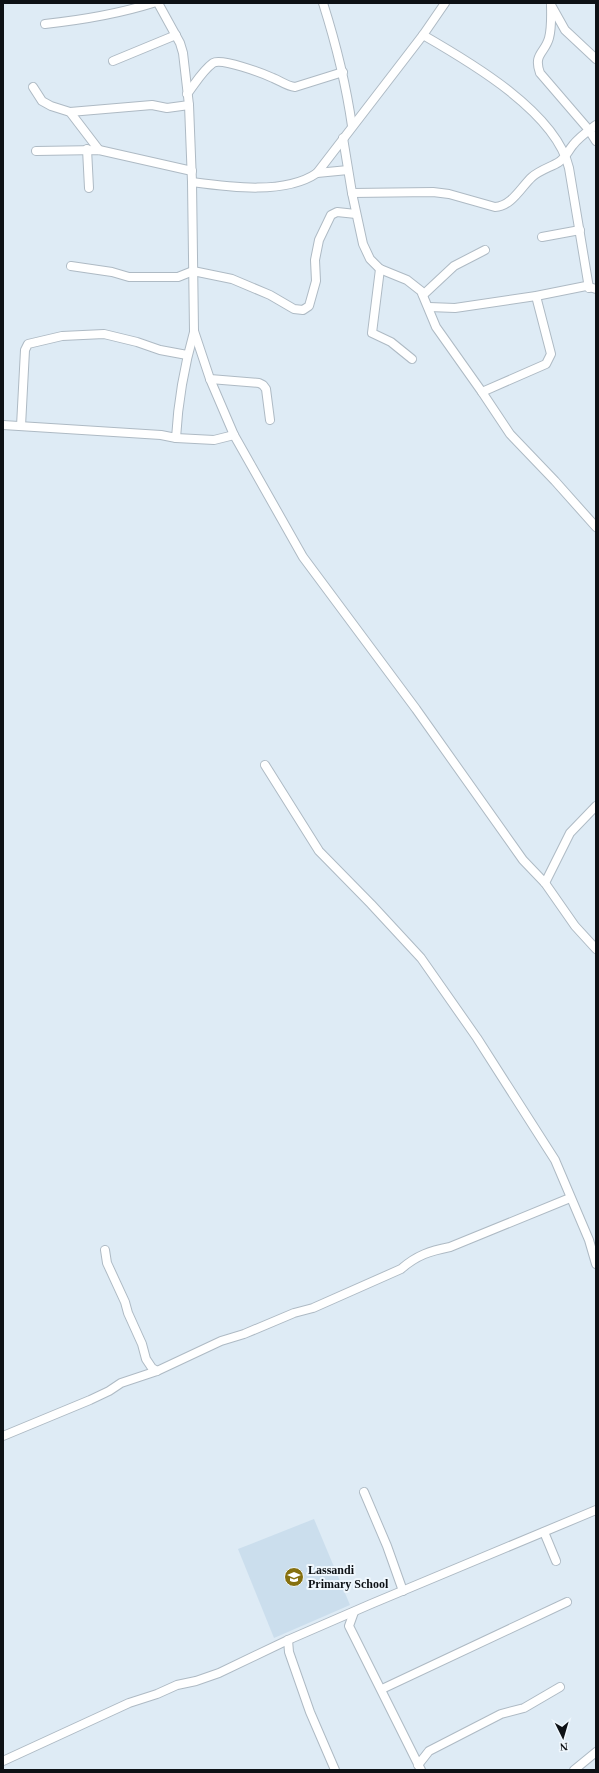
<svg xmlns="http://www.w3.org/2000/svg" width="599" height="1773" font-family="Georgia,serif">
  <style>
    .built { fill: #cbdeed }
    .lines { fill: none; stroke-linecap: round; stroke-linejoin: round }
    .minor-casing { stroke: #aebac4; stroke-width: 10 }
    .minor { stroke: #fff; stroke-width: 8 }
    .labels { text-anchor: middle; dominant-baseline: central; stroke-width: 4; stroke-linejoin: round; paint-order: stroke }
    .poi-label { font-size: 12px; font-weight: bold; fill: #0d1115; stroke: #eff7fd; text-anchor: start }
  </style>
  <rect width="100%" height="100%" fill="#deebf5"/>
  <!-- built -->
  <path class="built" d="M314,1519L350,1605L274,1638L238,1549Z"/>
  <g class="lines">
    <defs>
      <g id="minor">
        <path d="M158,3L180,43L183,53L189,105L192,182L194,331L210,379L234,435L303,557L416,709L523,860L545,883L575,926L596,949"/>
        <path d="M323,3C336,44 346,84 352,126"/>
        <path d="M551,3C551,14 552,27 549,38C545,53 533,54 540,73L589,130L596,141"/>
        <path d="M551,5L565,30L596,59"/>
        <path d="M45,24C82,20 118,14 153,3"/>
        <path d="M423,35C470,62 556,112 569,168L589,288"/>
        <path d="M113,61L176,35"/>
        <path d="M33,87L42,101L51,106L70,112L99,150"/>
        <path d="M187,94C195,84 202,71 213,63C222,58 262,73 273,78C281,81 286,86 295,87L343,72"/>
        <path d="M70,112L152,105L167,108L189,105"/>
        <path d="M343,138L352,193L363,244L370,259L380,269L407,280L421,291L436,327L482,392L510,434L555,481L596,527"/>
        <path d="M87,149L89,188"/>
        <path d="M36,151L99,150L192,171"/>
        <path d="M317,173L348,170"/>
        <path d="M192,182C229,187 285,195 317,173L423,35L445,3"/>
        <path d="M352,193L433,192L449,194L495,207C512,206 521,187 532,177C540,170 551,167 559,162C566,157 568,151 573,145C579,137 588,131 596,125"/>
        <path d="M542,237L580,230"/>
        <path d="M71,266L112,272L129,277H178L193,271L232,279L270,295L294,309L303,310L309,306L316,281L315,260L319,240L331,215L337,212L356,214"/>
        <path d="M380,269L372,333L391,342L412,359"/>
        <path d="M423,295L454,266L485,250"/>
        <path d="M429,307L455,308L536,296L586,286L596,289"/>
        <path d="M210,379L259,383L263,385L266,389L270,420"/>
        <path d="M482,392L546,364L551,354L536,296"/>
        <path d="M3,425L161,435L176,438C178,402 184,367 194,332"/>
        <path d="M21,426L25,350L28,344L62,336L104,334L137,342L160,350L187,355"/>
        <path d="M176,438L214,440L234,435"/>
        <path d="M265,765L319,851L371,904L421,958L477,1038L555,1160L589,1240L596,1264"/>
        <path d="M545,883L570,833L596,806"/>
        <path d="M105,1250L107,1263L125,1302L128,1313L142,1344L146,1359L152,1368L157,1371"/>
        <path d="M3,1436L90,1400L109,1391L121,1383L157,1371L221,1341L244,1334L294,1313L313,1308L401,1269C417,1255 430,1251 450,1247L570,1198"/>
        <path d="M364,1492L387,1546L403,1591"/>
        <path d="M544,1532L556,1561"/>
        <path d="M354,1612L349,1626L421,1770"/>
        <path d="M288,1640L289,1652L310,1712L335,1770"/>
        <path d="M382,1689L567,1602"/>
        <path d="M3,1761L129,1703L157,1694L177,1685L196,1681L219,1673L288,1640L371,1604L596,1510"/>
        <path d="M418,1765L429,1751L501,1714L524,1708L560,1687"/>
        <path d="M574,1770L596,1752"/>
      </g>
    </defs>
    <!-- minor casing -->
    <use href="#minor" class="minor-casing"/>
    <!-- minor -->
    <use href="#minor" class="minor"/>
  </g>
  <!-- icons -->
  <defs>
    <symbol id="school-disc" viewBox="-11 -11 22 22"><circle r="9.5" fill="#86700f" stroke="#eff7fd"/><path d="M0-5L7-2L0 1L-7-2ZM-4 1L0 2.5L4 1V4Q0 6-4 4Z" fill="#fff"/></symbol>
  </defs>
  <g fill-rule="evenodd">
    <use href="#school-disc" x="283" y="1566" width="22" height="22"/>
  </g>
  <g class="labels">
    <!-- poi labels -->
    <g class="poi-label">
      <text x="308" y="1570">Lassandi<tspan x="308" dy="14">Primary School</tspan></text>
    </g>
  </g>
  <!-- border -->
  <rect width="599" height="1773" fill="none" stroke="#0d1115" stroke-width="8"/>
  <!-- north arrow -->
  <g transform="translate(563 1737) rotate(175)" stroke="#eff7fd" stroke-width="3" paint-order="stroke">
  <path d="M0-3L7 15L0 10L-7 15Z" fill="#0d1115"/>
  <text y="-6" font-size="11" font-weight="bold" text-anchor="middle" fill="#0d1115">N</text>
  </g>
</svg>
